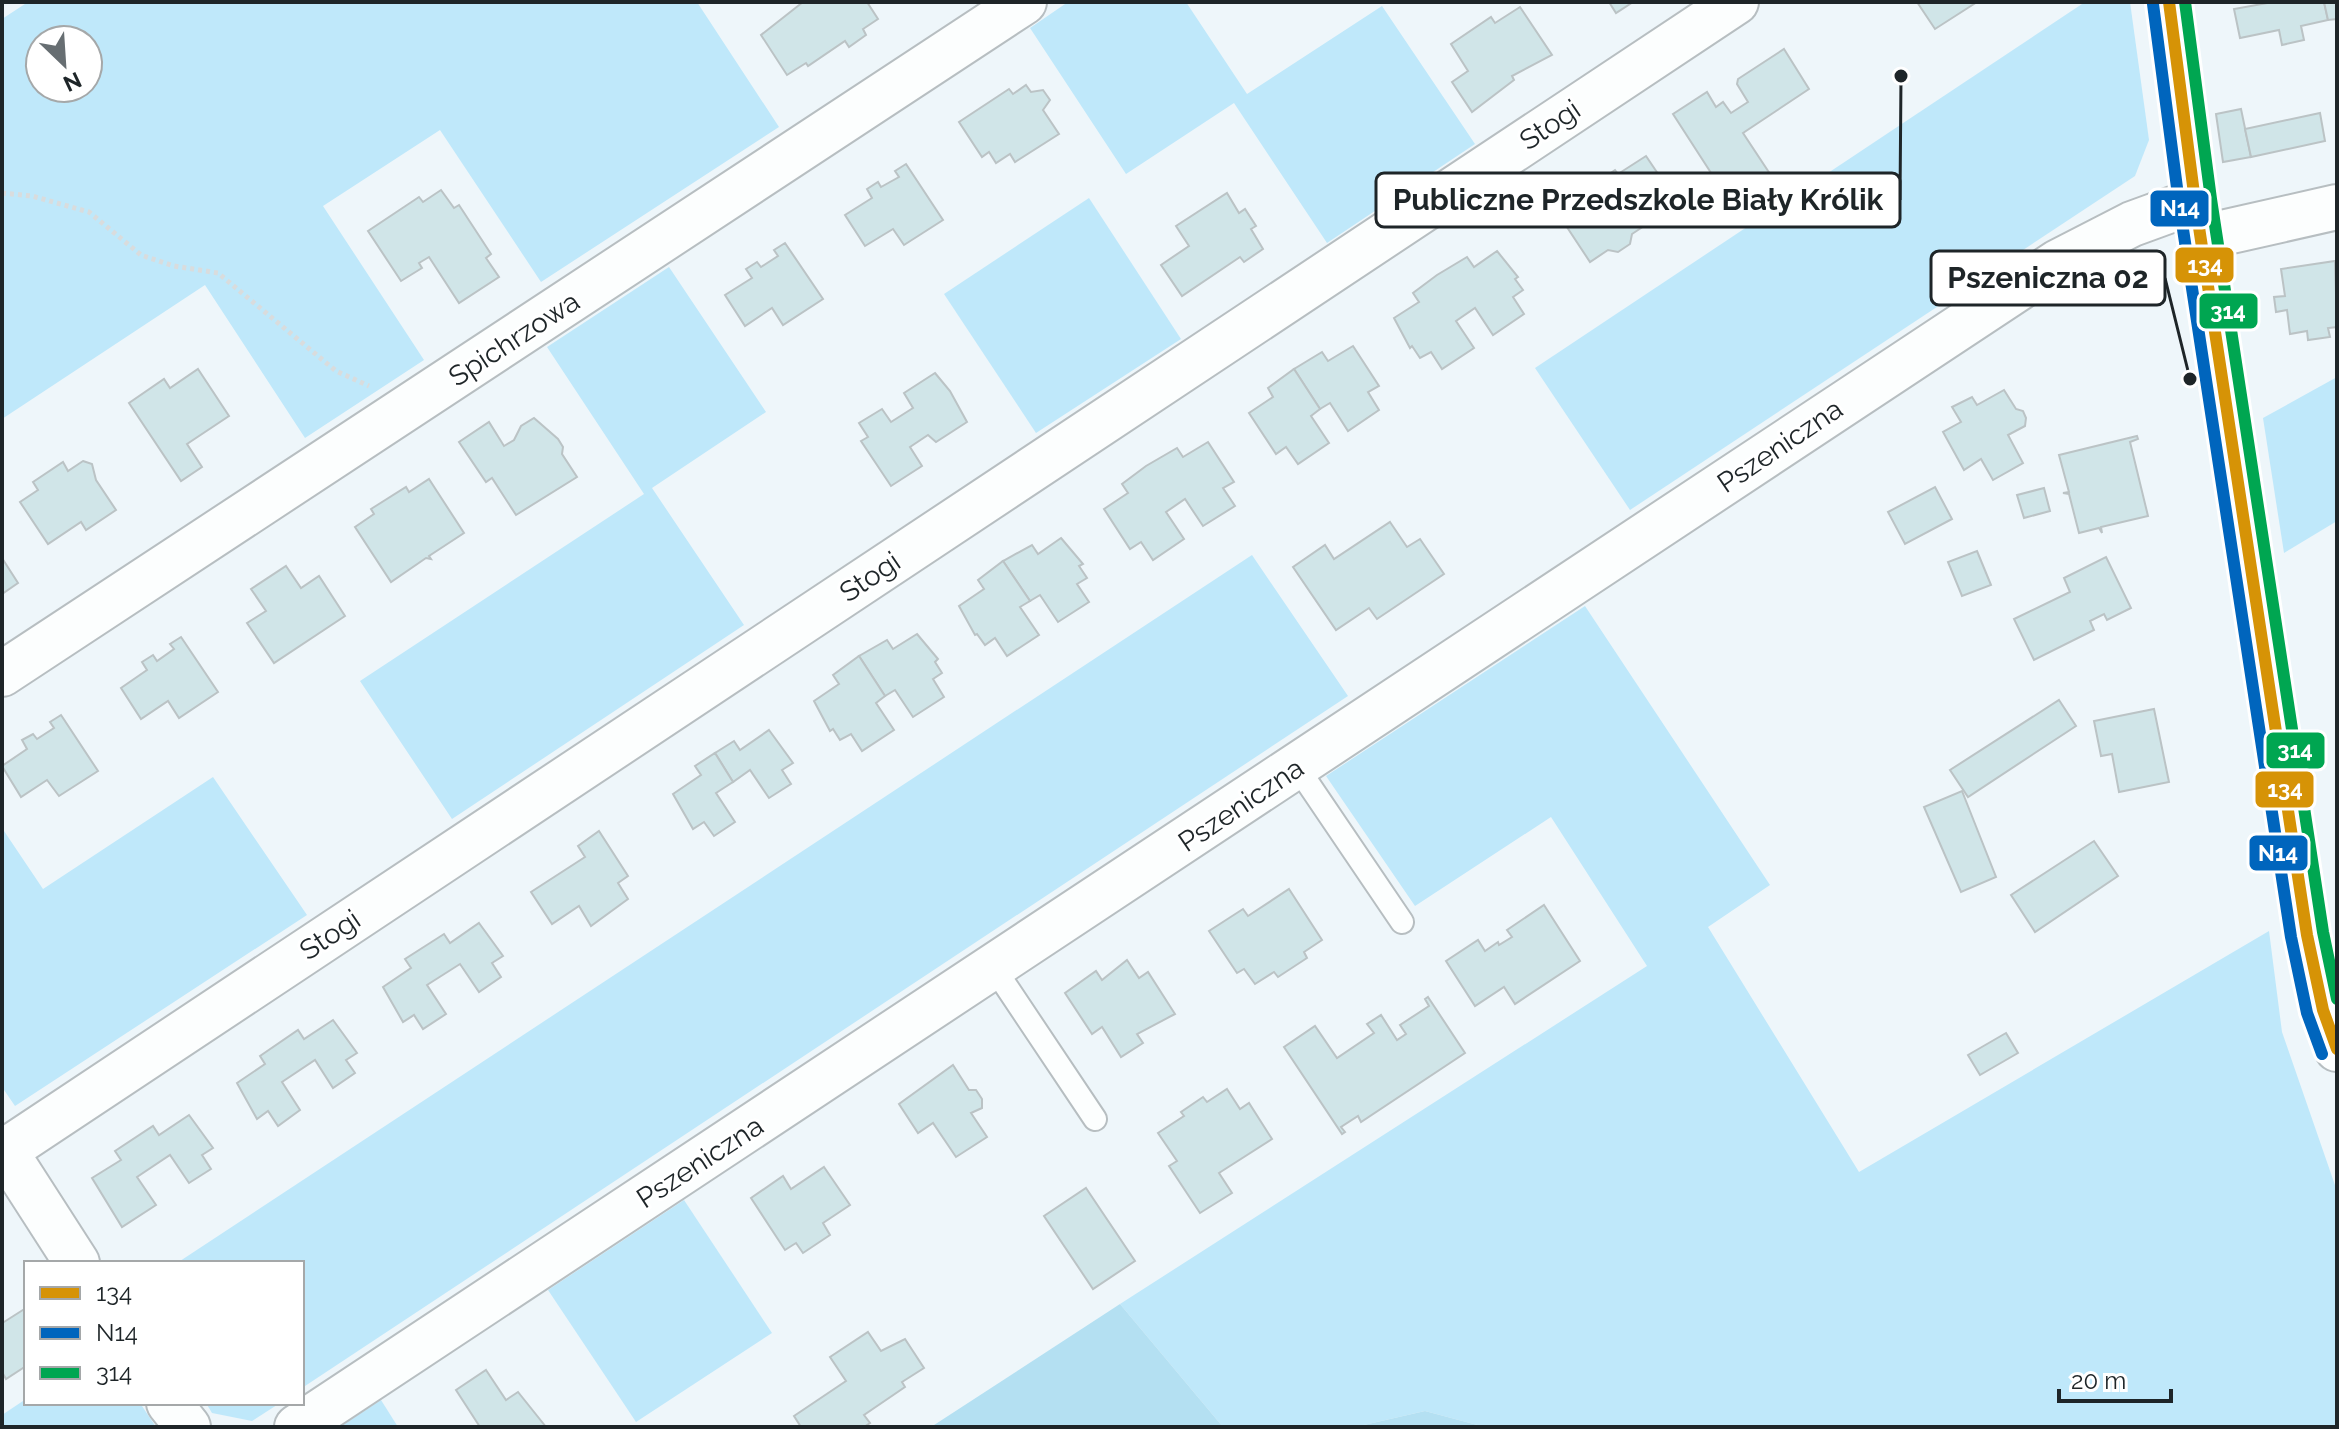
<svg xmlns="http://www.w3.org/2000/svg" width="2339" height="1429" font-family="Raleway,sans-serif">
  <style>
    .green { fill: #bfe8fa; fill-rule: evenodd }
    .forest { fill: #b4e0f2 }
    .building { fill: #d0e5e8; stroke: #bbc3c5; stroke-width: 2 }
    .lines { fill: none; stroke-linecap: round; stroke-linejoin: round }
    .lane-casing { stroke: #b7bec1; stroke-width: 26 }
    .street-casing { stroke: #b7bec1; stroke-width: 48 }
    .secondary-casing { stroke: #b7bec1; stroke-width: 48 }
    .path { stroke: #d9dcdd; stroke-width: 5; stroke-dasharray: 4 4; stroke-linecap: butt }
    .lane { stroke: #fcfefe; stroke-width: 22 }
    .street { stroke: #fcfefe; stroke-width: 44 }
    .secondary { stroke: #fcfefe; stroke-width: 44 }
    .bus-1-casing { stroke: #fff; stroke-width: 18 }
    .bus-2-casing { stroke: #fff; stroke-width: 18 }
    .bus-3-casing { stroke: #fff; stroke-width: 18 }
    .bus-1 { stroke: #d69306; stroke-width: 12 }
    .bus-2 { stroke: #0065bd; stroke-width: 12 }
    .bus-3 { stroke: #00a651; stroke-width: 12 }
    .labels { text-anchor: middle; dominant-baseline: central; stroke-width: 6; stroke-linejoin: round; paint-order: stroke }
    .street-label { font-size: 28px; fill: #1e2528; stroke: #fff }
    .leader { fill: none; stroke: #1e2528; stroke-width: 3 }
    .callout-dot { fill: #1e2528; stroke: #fff; stroke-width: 3 }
    .callout { fill: #fff; stroke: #1e2528; stroke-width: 3 }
    .callout-label { font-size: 30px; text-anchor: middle; font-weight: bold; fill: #1e2528 }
    .line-badge { stroke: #fff; stroke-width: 3 }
    .badge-label { font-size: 22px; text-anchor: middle; font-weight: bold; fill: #fff }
  </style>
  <rect width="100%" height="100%" fill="#eef6fa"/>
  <!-- green -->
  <g class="green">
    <path d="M28,2H697L779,127L541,282L440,130L323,206L424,360L305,438L205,285L2,419V19ZM40,40H88V88H40Z"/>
    <path d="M1068,2H1186L1247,94L1382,6L1475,144L1327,243L1234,103L1126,174L1030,28Z"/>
    <path d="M2085,2H2130L2149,140L2135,176L1630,510L1535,368Z"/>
    <path d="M1089,198L1181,339L1036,433L944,294Z"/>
    <path d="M669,267L766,412L652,488L744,625L452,819L360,681L644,494L547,347Z"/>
    <path d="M2337,377V521L2284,553L2263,418Z"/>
    <path d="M1252,555L1348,696L302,1388V1263H177Z"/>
    <path d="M1585,606L1770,885L1708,927L1859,1172L2269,931L2282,1032L2337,1191V1427H1485L1425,1411L1355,1427H1223L1120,1304L1647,966L1551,817L1415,906L1326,776Z"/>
    <path d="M213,777L307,915L15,1106L2,1087V828L43,889Z"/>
    <path d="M684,1200L772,1333L636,1422L548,1290Z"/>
    <path d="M26,1399V1403H140L156,1427H2V1415Z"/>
    <path d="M381,1400L398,1427H340Z"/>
    <path d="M206,1403H280L252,1421L212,1413Z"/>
  </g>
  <!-- forest -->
  <g class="forest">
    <path d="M1120,1304L1223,1427H931Z"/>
    <path d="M1425,1411L1485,1427H1355Z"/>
  </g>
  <!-- building -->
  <g class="building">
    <path d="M803,2H867L878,19L863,29L866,35L849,47L845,41L808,66L806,63L787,75L761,35Z"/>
    <path d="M1609,2H1633L1616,13Z"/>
    <path d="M1917,2H1977L1935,29Z"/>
    <path d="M2273,2H2324L2328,20L2301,26L2304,40L2282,45L2279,30L2240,38L2234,9Z"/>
    <path d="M2324,2H2337V19L2328,20Z"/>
    <path d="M1520,7L1552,55L1512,76L1514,80L1472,112L1452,82L1468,71L1451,44L1491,17L1495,23Z"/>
    <path d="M1784,49L1809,89L1743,133L1776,183L1759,194L1762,197L1735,210L1673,114L1707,92L1716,107L1723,102L1731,113L1748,102L1737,84L1738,79Z"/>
    <path d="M1026,85L1031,92L1043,90L1050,100L1043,110L1059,134L1015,162L1010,154L996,163L989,152L982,157L959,122L1009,89L1013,94Z"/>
    <path d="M2241,109L2251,157L2223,162L2216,114Z"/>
    <path d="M2320,113L2325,141L2251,157L2245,129Z"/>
    <path d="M1646,156L1675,199L1647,218L1650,222L1632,234L1630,244L1618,252L1608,250L1590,262L1555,209L1595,178L1597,182L1615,170L1618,174Z"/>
    <path d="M906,164L943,220L904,245L893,229L865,246L845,215L872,198L867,189L878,182L881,187L899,177L895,171Z"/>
    <path d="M441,190L454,208L459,205L491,254L486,258L499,277L459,303L429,257L419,263L422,268L401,281L368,231L419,197L423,202Z"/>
    <path d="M1227,193L1239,213L1245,209L1256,226L1251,229L1263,249L1244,262L1240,257L1182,296L1161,265L1189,246L1176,226Z"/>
    <path d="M785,243L823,299L783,325L772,308L745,326L725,295L752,278L746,269L757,262L761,267L778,256L774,250Z"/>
    <path d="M1497,251L1518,277L1515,279L1523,290L1513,297L1524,314L1493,335L1475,308L1456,321L1474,348L1442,369L1431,352L1420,358L1412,346L1410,348L1394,318L1419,302L1413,293L1437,275L1467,257L1474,267Z"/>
    <path d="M2335,261L2337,327L2328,328L2330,337L2308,340L2307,331L2290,334L2287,310L2276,312L2274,297L2285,296L2281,269Z"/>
    <path d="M1353,346L1379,386L1368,392L1379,410L1348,431L1330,403L1320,409L1294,369L1322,352L1328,361Z"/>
    <path d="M198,369L229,416L187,444L202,467L181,481L129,403L164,379L170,388Z"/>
    <path d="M1294,369L1320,409L1311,416L1329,443L1298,464L1286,447L1276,454L1249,413L1273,397L1268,388Z"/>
    <path d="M935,373L950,391L967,422L936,442L928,435L910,447L922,466L891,486L861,441L868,437L859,423L882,409L891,422L913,408L904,393Z"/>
    <path d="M2004,390L2016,409L2023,411L2026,418L2025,426L2008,435L2023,463L1993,480L1981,459L1964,470L1943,432L1961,422L1952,407L1972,397L1977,405Z"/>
    <path d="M534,418L558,439L563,447L562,454L577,477L516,515L492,478L486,482L459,442L489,422L504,446L514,440L521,426Z"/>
    <path d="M2137,436L2138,439L2130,442L2148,516L2101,527L2102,533L2099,528L2079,533L2069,494L2063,493L2069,492L2059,455Z"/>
    <path d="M1208,442L1234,482L1223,488L1235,506L1203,526L1185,499L1166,512L1184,539L1153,560L1141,542L1130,549L1104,509L1128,493L1122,484L1146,466L1177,448L1183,457Z"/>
    <path d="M83,461L92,464L96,480L116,510L86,530L81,522L48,544L20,502L38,490L33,482L63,462L68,471Z"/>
    <path d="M429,479L464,533L429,556L431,559L426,558L391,582L355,527L374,514L371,509L406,487L409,492Z"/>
    <path d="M1935,487L1952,519L1905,544L1888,512Z"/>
    <path d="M2044,488L2050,511L2024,518L2017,495Z"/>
    <path d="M1390,522L1407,547L1420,539L1444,574L1377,619L1369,608L1336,630L1293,567L1325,545L1334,559Z"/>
    <path d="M1061,538L1083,564L1079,566L1087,578L1077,584L1089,602L1058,622L1040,595L1030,601L1003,561L1032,545L1038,554Z"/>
    <path d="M1977,551L1991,585L1962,596L1948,562Z"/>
    <path d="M2106,557L2131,608L2107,620L2104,614L2090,621L2094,630L2034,660L2014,619L2070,592L2064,578Z"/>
    <path d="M2,558L18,583L2,594Z"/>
    <path d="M1003,561L1030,601L1020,607L1039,635L1007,656L995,638L985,645L977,634L975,635L959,606L984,589L978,580Z"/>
    <path d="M286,566L301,588L319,576L345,616L274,663L247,623L266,611L251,589Z"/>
    <path d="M917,634L938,659L935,662L942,673L933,679L944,697L913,717L895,690L885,696L859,656L887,640L893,649Z"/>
    <path d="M181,637L218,692L179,718L168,701L141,719L121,688L147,670L142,662L153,655L157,661L174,649L170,644Z"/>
    <path d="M859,656L885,696L876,703L894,730L862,751L851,734L840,740L833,729L830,731L814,701L839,684L833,675Z"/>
    <path d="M2059,700L2076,726L1968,797L1950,770Z"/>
    <path d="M2154,709L2169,782L2119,792L2112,754L2101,756L2094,721Z"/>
    <path d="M61,715L98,771L59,796L47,780L21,797L2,766L27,749L22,740L33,734L37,739L54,728L50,722Z"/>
    <path d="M769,730L793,763L782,770L791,784L769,798L750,770L733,782L715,753L734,741L740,750Z"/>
    <path d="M715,753L733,782L716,793L735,822L714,836L704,822L693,829L673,794L701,775L695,766Z"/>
    <path d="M1962,791L1996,877L1961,892L1924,807Z"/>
    <path d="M599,831L628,876L618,883L628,899L591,926L579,906L552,924L531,892L585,857L578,846Z"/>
    <path d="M2094,841L2118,876L2035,932L2011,895Z"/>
    <path d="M1289,889L1322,940L1304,952L1307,958L1278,977L1274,972L1255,984L1244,969L1237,973L1209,931L1243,909L1248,916Z"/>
    <path d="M1544,905L1580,961L1515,1004L1504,987L1475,1006L1446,961L1478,940L1485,951L1498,942L1499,945L1512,937L1507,930Z"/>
    <path d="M479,923L503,956L492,963L501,977L479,992L460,964L427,985L446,1014L423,1029L414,1015L403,1022L383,987L411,968L405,959L444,934L450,943Z"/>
    <path d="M1127,960L1139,978L1148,972L1175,1014L1137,1034L1143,1043L1121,1057L1102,1027L1092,1034L1065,993L1096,971L1102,980Z"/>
    <path d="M1428,997L1465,1053L1361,1122L1358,1116L1341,1127L1345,1132L1342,1134L1284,1047L1315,1026L1337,1058L1374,1033L1367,1024L1381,1015L1397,1040L1406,1034L1400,1025L1429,1006L1425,999Z"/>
    <path d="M333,1020L357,1053L346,1060L355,1073L333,1088L315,1060L282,1082L300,1110L278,1126L268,1111L257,1119L237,1083L265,1064L260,1056L298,1030L304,1039Z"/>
    <path d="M2006,1033L2018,1053L1980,1075L1968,1055Z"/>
    <path d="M953,1065L969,1090H976L982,1099V1108L971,1113L987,1137L956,1157L933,1123L918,1133L899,1104Z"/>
    <path d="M1227,1089L1240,1109L1249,1103L1272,1139L1219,1173L1232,1193L1200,1213L1169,1166L1177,1161L1158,1133L1184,1116L1181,1112L1203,1097L1207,1102Z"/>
    <path d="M189,1115L213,1148L202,1155L211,1169L189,1183L170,1155L137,1177L156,1205L122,1227L92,1178L121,1160L115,1151L153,1126L159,1135Z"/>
    <path d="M824,1167L850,1205L823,1223L830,1235L803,1253L796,1243L785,1250L751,1198L783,1176L791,1189Z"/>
    <path d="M1086,1188L1135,1261L1093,1289L1044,1216Z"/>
    <path d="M26,1308V1366L6,1379L2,1372V1319L4,1322Z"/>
    <path d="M868,1332L881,1351L905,1339L924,1368L902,1382L905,1387L864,1415L870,1423L864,1427H801L794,1416L846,1381L830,1357Z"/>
    <path d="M486,1370L506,1400L518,1392L546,1427H480L456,1390Z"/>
  </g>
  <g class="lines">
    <defs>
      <g id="lane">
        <path d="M1297,767L1402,922"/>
        <path d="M994,968L1095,1119"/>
      </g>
      <g id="street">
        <path d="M2200,238L2337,207"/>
        <path d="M2,674L1024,2"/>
        <path d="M5,1151L77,1263"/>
        <path d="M2,1153L1736,2"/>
        <path d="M169,1403L188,1427"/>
        <path d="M297,1427L2058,262L2132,224L2195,201"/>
      </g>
      <path id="secondary" d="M2169,2L2195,201L2307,935L2323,1010L2337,1049"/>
    </defs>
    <!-- lane casing -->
    <use href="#lane" class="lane-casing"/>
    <!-- street casing -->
    <use href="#street" class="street-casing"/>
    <!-- secondary casing -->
    <use href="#secondary" class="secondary-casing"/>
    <!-- path -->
    <path class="path" d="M2,193L32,196L89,212L141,255L174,266L218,273L336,371L369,386"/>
    <!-- lane -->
    <use href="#lane" class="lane"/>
    <!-- street -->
    <use href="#street" class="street"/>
    <!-- secondary -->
    <use href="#secondary" class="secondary"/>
    <defs>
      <path id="bus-1" d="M2169,2L2195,201L2307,935L2323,1010L2337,1049"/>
      <path id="bus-2" d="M2153,4L2179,203L2291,937L2307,1013L2322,1054"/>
      <path id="bus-3" d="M2185,2L2211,199L2323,932L2337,999"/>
    </defs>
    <!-- bus-1 casing -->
    <use href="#bus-1" class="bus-1-casing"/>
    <!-- bus-2 casing -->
    <use href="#bus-2" class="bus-2-casing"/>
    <!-- bus-3 casing -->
    <use href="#bus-3" class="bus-3-casing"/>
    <!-- bus-1 -->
    <use href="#bus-1" class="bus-1"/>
    <!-- bus-2 -->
    <use href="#bus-2" class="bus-2"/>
    <!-- bus-3 -->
    <use href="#bus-3" class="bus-3"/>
  </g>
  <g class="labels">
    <!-- street labels -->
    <g class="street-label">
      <text transform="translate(1550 125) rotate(-34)">Stogi</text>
      <text transform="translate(514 339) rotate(-33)">Spichrzowa</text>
      <text transform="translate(1780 446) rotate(-34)">Pszeniczna</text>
      <text transform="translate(870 577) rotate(-34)">Stogi</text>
      <text transform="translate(1241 805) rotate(-34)">Pszeniczna</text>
      <text transform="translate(330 935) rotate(-34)">Stogi</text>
      <text transform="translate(700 1162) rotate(-33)">Pszeniczna</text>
    </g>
  </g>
  <!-- callouts -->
  <path class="leader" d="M1901 76L1900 200M2190 379L2165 278"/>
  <g class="callout-dot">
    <circle cx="1901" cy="76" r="8"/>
    <circle cx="2190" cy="379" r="8"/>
  </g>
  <g class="callout">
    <rect x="1376" y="173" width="524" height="54" rx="8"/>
    <rect x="1931" y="251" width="234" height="54" rx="8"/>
  </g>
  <g class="callout-label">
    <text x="1638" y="210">Publiczne Przedszkole Biały Królik</text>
    <text x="2048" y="288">Pszeniczna 02</text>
  </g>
  <g class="line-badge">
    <rect x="2149" y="189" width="61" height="39" rx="8" fill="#0065bd"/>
    <rect x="2174" y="246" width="61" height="38" rx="8" fill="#d69306"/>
    <rect x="2198" y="292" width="61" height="38" rx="8" fill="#00a651"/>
    <rect x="2265" y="731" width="61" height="39" rx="8" fill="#00a651"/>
    <rect x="2254" y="770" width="61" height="39" rx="8" fill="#d69306"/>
    <rect x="2248" y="834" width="61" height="38" rx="8" fill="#0065bd"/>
  </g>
  <g class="badge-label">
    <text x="2180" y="216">N14</text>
    <text x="2205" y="273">134</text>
    <text x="2228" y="319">314</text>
    <text x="2295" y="758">314</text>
    <text x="2285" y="797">134</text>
    <text x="2278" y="861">N14</text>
  </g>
  <!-- border -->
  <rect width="2339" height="1429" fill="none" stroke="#1e2528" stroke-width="8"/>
  <!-- legend -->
  <rect x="24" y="1261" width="280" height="144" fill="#ffffff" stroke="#a5a8a9" stroke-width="2"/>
  <rect x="40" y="1287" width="40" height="12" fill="#d69306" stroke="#a5a8a9" stroke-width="2"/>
  <text x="96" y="1301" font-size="24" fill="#1e2528">134</text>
  <rect x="40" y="1327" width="40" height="12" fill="#0065bd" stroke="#a5a8a9" stroke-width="2"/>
  <text x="96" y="1341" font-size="24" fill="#1e2528">N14</text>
  <rect x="40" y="1367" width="40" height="12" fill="#00a651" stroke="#a5a8a9" stroke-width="2"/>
  <text x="96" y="1381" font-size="24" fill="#1e2528">314</text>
  <!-- north arrow -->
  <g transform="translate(64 64) rotate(155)"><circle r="38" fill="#ffffff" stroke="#a5a8a9" stroke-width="2"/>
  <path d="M0-6L14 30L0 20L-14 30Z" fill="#676e72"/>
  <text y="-12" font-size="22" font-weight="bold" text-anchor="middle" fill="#1e2528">N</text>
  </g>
  <!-- scale -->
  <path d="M2059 1389v12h112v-12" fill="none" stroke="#1e2528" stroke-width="4"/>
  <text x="2071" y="1389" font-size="24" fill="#1e2528" stroke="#ffffff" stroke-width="6" paint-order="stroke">20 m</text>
</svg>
